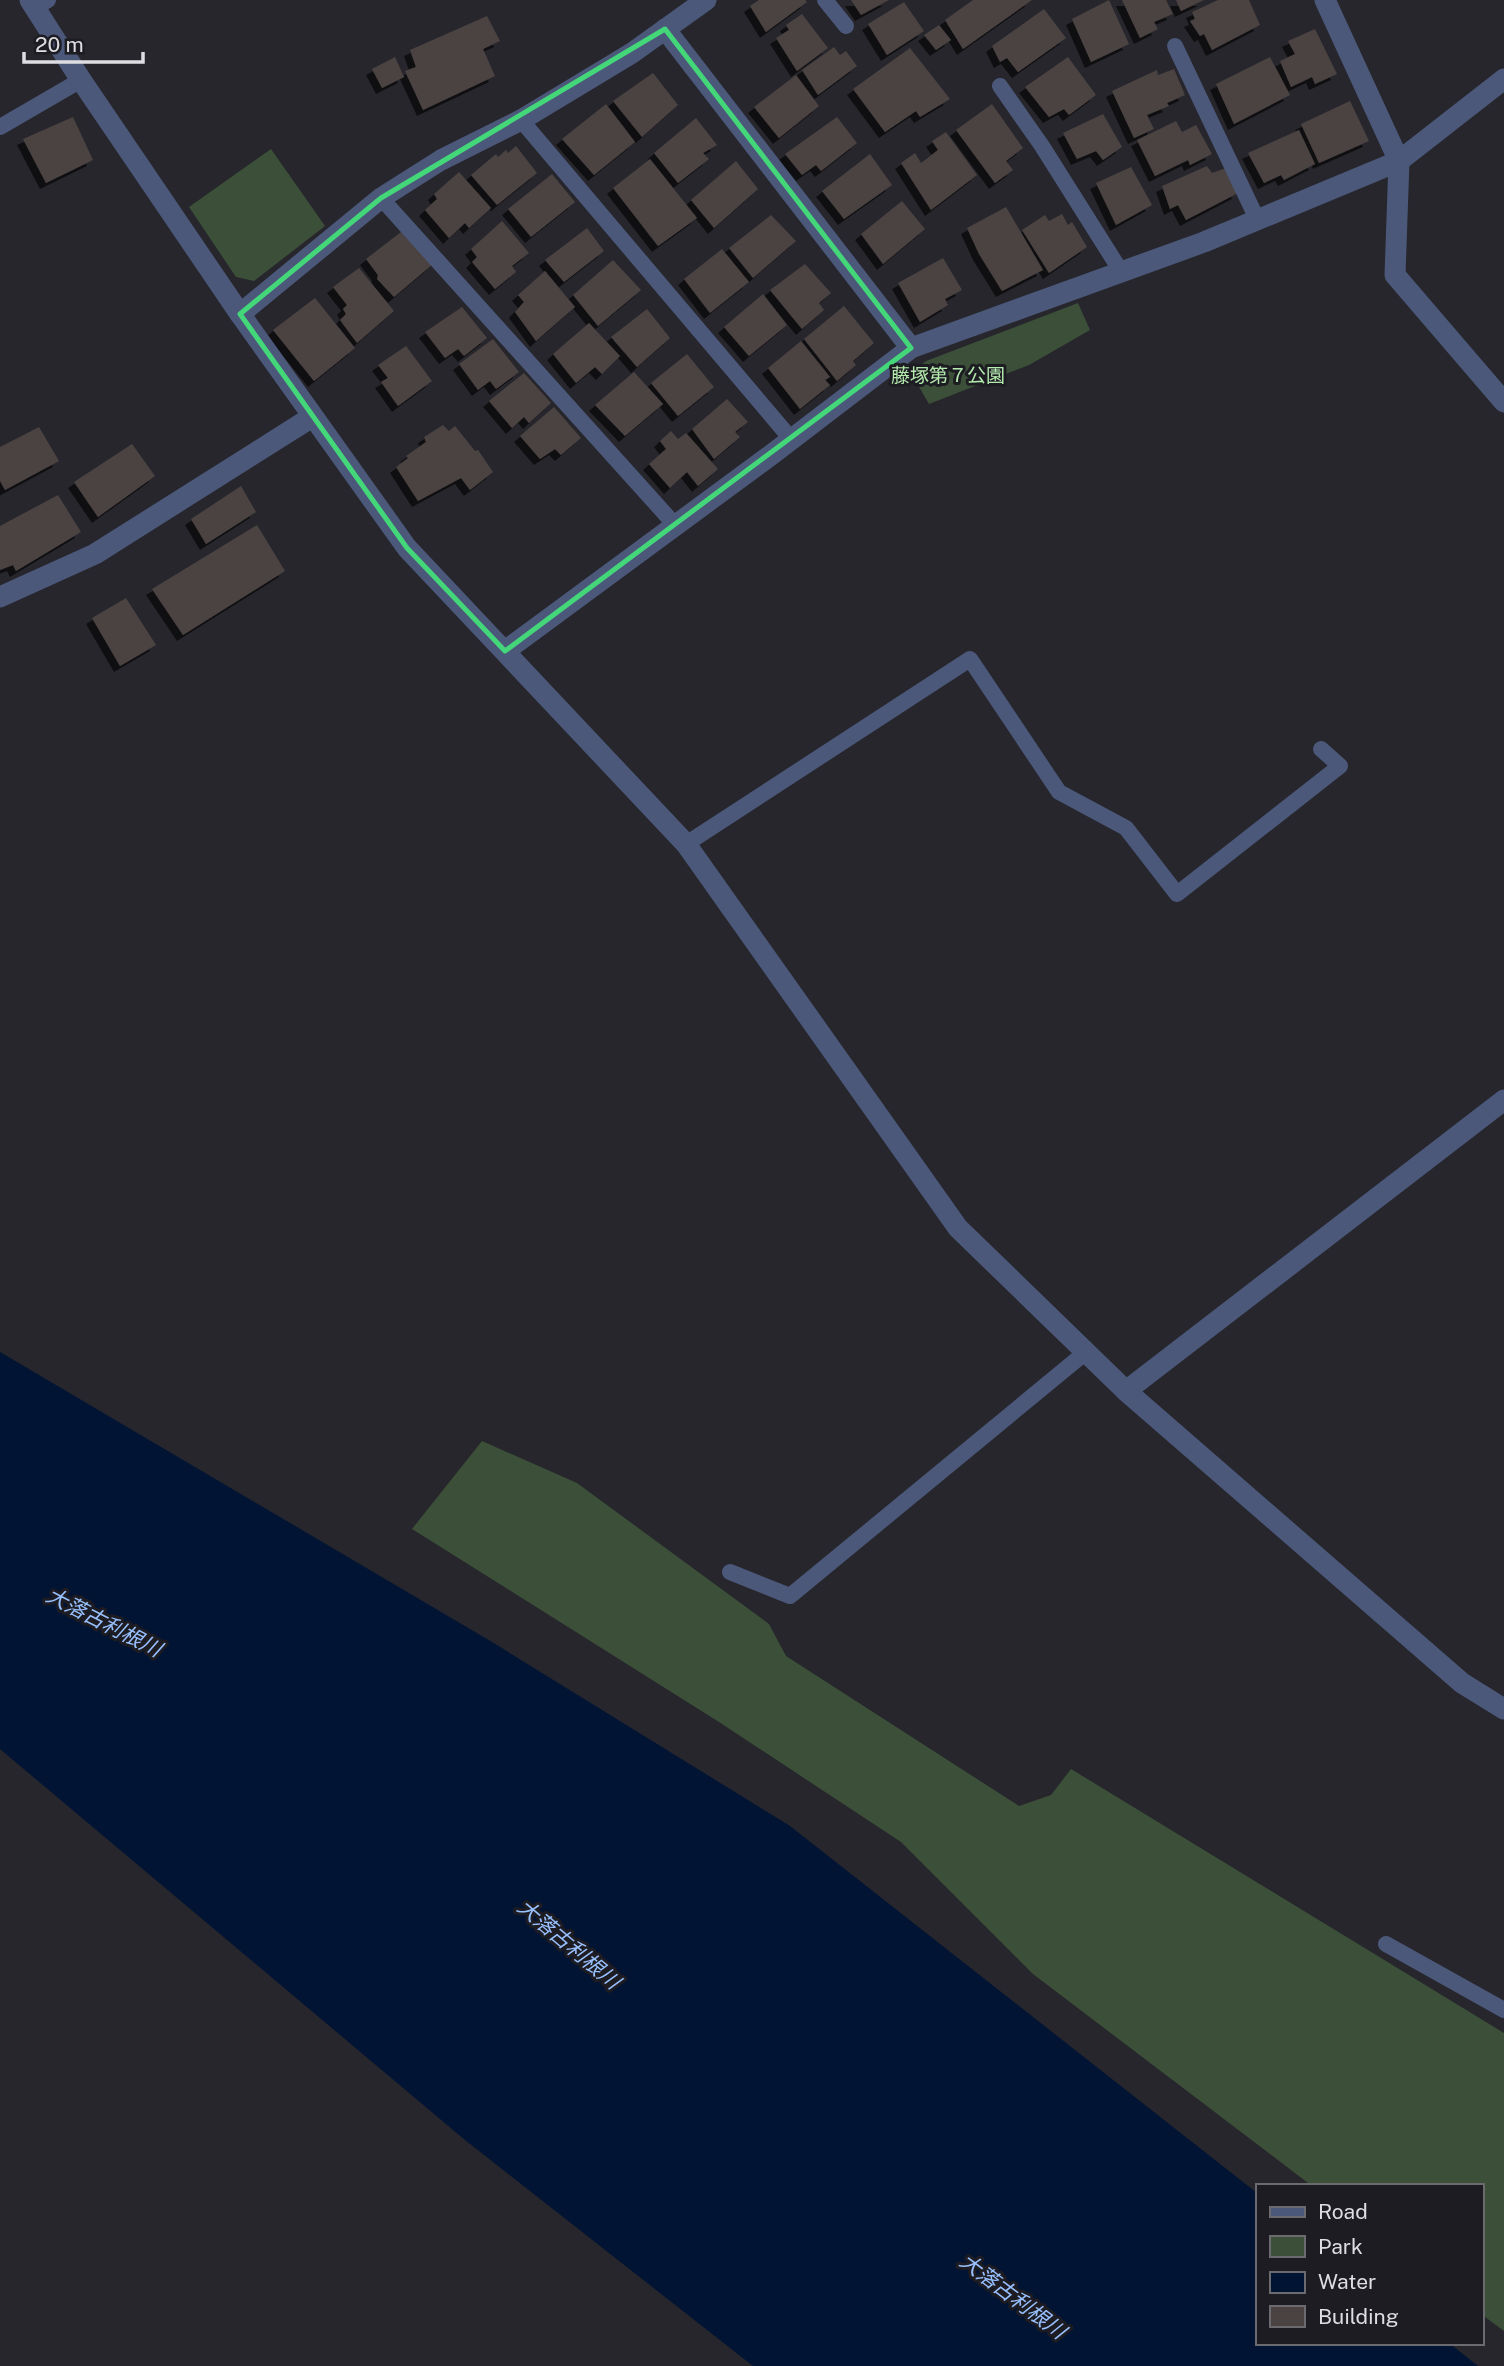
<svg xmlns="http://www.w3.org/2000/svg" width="1504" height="2366" font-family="'Public Sans','Noto Sans JP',sans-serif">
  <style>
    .green { fill: #3c5039 }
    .water { fill: #021434 }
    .building { fill: #4b4342; filter: url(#shadow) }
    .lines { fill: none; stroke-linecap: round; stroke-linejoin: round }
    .lane { stroke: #4b587a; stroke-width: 16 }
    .street { stroke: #4b587a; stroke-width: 21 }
    .marked { fill: none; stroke: #44d77a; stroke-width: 5; stroke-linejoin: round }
    .labels { text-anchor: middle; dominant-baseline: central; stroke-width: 6; stroke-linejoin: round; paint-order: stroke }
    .park-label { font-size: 19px; fill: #b4eaae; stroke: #1d1c22 }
    .water-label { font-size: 21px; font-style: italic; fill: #98c0fe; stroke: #1d1c22 }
  </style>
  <defs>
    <filter id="shadow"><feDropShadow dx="-6" dy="6" stdDeviation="0" flood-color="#0009"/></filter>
  </defs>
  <rect width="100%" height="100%" fill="#26262c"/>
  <!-- green -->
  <g class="green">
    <path d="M271,149L325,226L254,281L236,277L189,207Z"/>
    <path d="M1078,303L1090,330L1029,365L929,404L911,373L926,361Z"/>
    <path d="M482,1441L577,1483L769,1624L786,1656L1019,1806L1051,1795L1071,1769L1504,2033V2331L1481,2314V2186H1312L1033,1974L901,1842L719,1722L412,1529Z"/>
  </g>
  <!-- water -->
  <path class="water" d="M0,1352L492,1642L790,1826L1257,2193V2343H1449L1478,2366H753L465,2140L0,1749Z"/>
  <!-- building -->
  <g class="building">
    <path d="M759,0H805L807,2L766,32L750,6Z"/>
    <path d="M851,0H889L861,15Z"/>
    <path d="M973,0H1032L963,49L945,20Z"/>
    <path d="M1109,0L1129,44L1091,62L1072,19Z"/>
    <path d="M1122,0H1166L1173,14L1154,22L1158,29L1140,38Z"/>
    <path d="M1176,0H1204L1181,11Z"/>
    <path d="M1218,0H1249L1260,25L1212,50L1204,34L1200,36L1190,21L1195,19L1192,12Z"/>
    <path d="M904,2L924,31L887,55L868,24Z"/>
    <path d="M1044,9L1066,38L1018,72L1007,58L1000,62L992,46Z"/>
    <path d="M802,14L828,48L797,71L776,38L789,30L786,25Z"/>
    <path d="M487,16L500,41L483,49L495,76L423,110L405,71L416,67L410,50Z"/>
    <path d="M939,25L951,40L936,50L924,35Z"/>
    <path d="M1315,29L1337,74L1315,84L1312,77L1291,87L1280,61L1295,54L1288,41Z"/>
    <path d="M834,47L840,55L846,51L857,66L818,95L802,70Z"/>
    <path d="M910,48L950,99L920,117L916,111L885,132L853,89Z"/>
    <path d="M395,57L404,77L382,88L372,69Z"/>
    <path d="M1068,57L1096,95L1069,115L1064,109L1049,117L1025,87Z"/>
    <path d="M1270,57L1290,95L1234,124L1216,84Z"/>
    <path d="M1174,69L1185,95L1167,103L1169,106L1147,115L1154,129L1134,138L1112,91L1157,70L1158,75Z"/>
    <path d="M653,73L678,105L642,137L613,101Z"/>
    <path d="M796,75L819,106L779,138L754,107Z"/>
    <path d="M1350,101L1369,141L1319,163L1301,124Z"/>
    <path d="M606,104L635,142L594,175L562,139Z"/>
    <path d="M992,104L1023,148L1006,161L1013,170L995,183L956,130Z"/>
    <path d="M1103,114L1122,147L1103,160L1096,151L1077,159L1063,133Z"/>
    <path d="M73,117L93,160L46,183L23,139Z"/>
    <path d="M837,117L857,143L821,171L816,165L802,175L785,154Z"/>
    <path d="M696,118L717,145L703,153L709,159L678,183L654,153Z"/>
    <path d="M1176,121L1182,132L1196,125L1212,154L1190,165L1188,160L1155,176L1137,140Z"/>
    <path d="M1299,130L1315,164L1284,180L1281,175L1264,183L1248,153Z"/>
    <path d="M946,132L977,175L931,210L901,163L915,153L921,163L938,150L932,141Z"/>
    <path d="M516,146L537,173L497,205L471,175L496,154L498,157L506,150L508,153Z"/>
    <path d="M870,154L892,185L844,219L822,191Z"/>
    <path d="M650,159L697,218L658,246L613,188Z"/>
    <path d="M736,161L758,189L714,228L691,200Z"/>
    <path d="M1207,166L1212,173L1226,168L1238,193L1186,220L1178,205L1170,209L1162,186Z"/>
    <path d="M1131,167L1152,205L1116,225L1096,183Z"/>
    <path d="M459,172L491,208L469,228L465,223L449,238L425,210L437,199L434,194Z"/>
    <path d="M552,174L575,202L531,237L508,209Z"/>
    <path d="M902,201L925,229L883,264L861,234Z"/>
    <path d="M1006,207L1043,270L1002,291L979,254L967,228Z"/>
    <path d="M1062,214L1068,225L1072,222L1087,247L1049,273L1022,230L1045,215L1049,221Z"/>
    <path d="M771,215L796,241L753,278L729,248Z"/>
    <path d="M502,221L529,253L512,266L516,272L495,289L472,262L477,257L471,249Z"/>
    <path d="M587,228L604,251L564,282L545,260Z"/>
    <path d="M401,232L433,264L394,297L377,279L378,275L366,259Z"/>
    <path d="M722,249L749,282L710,313L684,279Z"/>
    <path d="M943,258L962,290L945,299L948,305L920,322L898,283Z"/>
    <path d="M613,260L641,290L598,326L573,295Z"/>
    <path d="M805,264L831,293L819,303L824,310L802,329L770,290Z"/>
    <path d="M359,268L394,311L357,343L340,320L346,314L343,309L347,305L333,287Z"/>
    <path d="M545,271L575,307L536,341L515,312L524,302L518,295Z"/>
    <path d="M763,294L787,325L749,356L724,327Z"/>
    <path d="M315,298L355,348L314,381L273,330Z"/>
    <path d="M844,306L874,343L853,361L856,365L837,381L804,339Z"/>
    <path d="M462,307L487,338L464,356L458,349L445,358L425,332Z"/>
    <path d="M647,309L670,338L637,367L611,337Z"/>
    <path d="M589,323L620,356L602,374L595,367L576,383L553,354Z"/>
    <path d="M493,339L519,372L496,389L490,381L478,390L459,364Z"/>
    <path d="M801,341L830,377L825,380L830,385L800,409L768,368Z"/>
    <path d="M406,346L432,381L398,406L381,382L388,378L378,365Z"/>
    <path d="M687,354L714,387L678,416L651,383Z"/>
    <path d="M634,372L663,404L625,436L595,405Z"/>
    <path d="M524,373L551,403L529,423L524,417L512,428L489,401Z"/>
    <path d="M727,399L748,422L735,432L740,437L714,459L692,429Z"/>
    <path d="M554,407L581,438L561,455L555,449L540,459L520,436Z"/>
    <path d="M443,425L449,431L455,426L475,451L478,450L493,472L470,490L461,478L418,501L396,467L408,458L406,456L426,442L424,437Z"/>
    <path d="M39,427L59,461L5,490L0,481V447Z"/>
    <path d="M671,431L678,439L686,433L718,469L698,486L687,472L670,488L649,464L666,449L660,441Z"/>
    <path d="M132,444L155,476L98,517L74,482Z"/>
    <path d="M241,486L256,512L206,544L191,519Z"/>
    <path d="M58,495L81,532L16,571L13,565L0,570V526Z"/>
    <path d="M257,525L285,571L183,635L152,589Z"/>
    <path d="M126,598L156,645L120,666L92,618Z"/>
  </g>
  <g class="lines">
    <!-- lane -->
    <g class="lane">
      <path d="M825,0L846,26"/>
      <path d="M35,8L48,0"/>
      <path d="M1175,46L1257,219"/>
      <path d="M1000,86L1042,146L1122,273"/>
      <path d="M521,120L792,440"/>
      <path d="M0,127L81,80"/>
      <path d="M381,198L676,526"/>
      <path d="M686,844L970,659L1059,792L1126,828L1177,894L1340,766L1321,749"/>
      <path d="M730,1572L790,1596L1086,1352"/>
      <path d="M1386,1944L1504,2010"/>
    </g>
    <!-- street -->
    <g class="street">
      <path d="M30,0L81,80L240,314L407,548L686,844L958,1228L1126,1391L1462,1683L1504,1709"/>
      <path d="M1325,0L1399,161L1395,275L1504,402"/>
      <path d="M665,29L911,348"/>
      <path d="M240,314L381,198L441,160L521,120L632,53L706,0"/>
      <path d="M0,597L95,554L312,417"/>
      <path d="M505,651L771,455L911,348L1204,242L1399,161L1504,79"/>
      <path d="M1126,1391L1504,1100"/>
    </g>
  </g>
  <!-- marked area -->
  <path class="marked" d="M665,29L911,348L505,651L407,548L240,314L381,198Z"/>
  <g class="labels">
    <!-- park labels -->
    <g class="park-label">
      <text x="948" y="375">藤塚第７公園</text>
    </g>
    <!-- water labels -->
    <g class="water-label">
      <text transform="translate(104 1622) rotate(27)">大落古利根川</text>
      <text transform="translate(569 1944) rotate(40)">大落古利根川</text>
      <text transform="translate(1013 2296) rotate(37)">大落古利根川</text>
    </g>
  </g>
  <!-- legend -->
  <rect x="1256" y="2184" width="228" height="161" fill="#1d1c22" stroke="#6a6a6f" stroke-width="2"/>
  <rect x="1270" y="2207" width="35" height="10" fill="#4b587a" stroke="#6a6a6f" stroke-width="2"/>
  <text x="1318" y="2219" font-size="21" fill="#dedee2">Road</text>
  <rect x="1270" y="2236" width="35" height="21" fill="#3c5039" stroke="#6a6a6f" stroke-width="2"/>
  <text x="1318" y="2254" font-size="21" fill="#dedee2">Park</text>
  <rect x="1270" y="2272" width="35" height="21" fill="#021434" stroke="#6a6a6f" stroke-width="2"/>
  <text x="1318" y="2289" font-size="21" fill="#dedee2">Water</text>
  <rect x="1270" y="2306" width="35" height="21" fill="#4b4342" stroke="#6a6a6f" stroke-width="2"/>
  <text x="1318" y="2324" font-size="21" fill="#dedee2">Building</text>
  <!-- scale -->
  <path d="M24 52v10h119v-10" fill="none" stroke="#dedee2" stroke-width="3.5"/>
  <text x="35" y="52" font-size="21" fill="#dedee2" stroke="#1d1c22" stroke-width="5" paint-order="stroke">20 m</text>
</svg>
